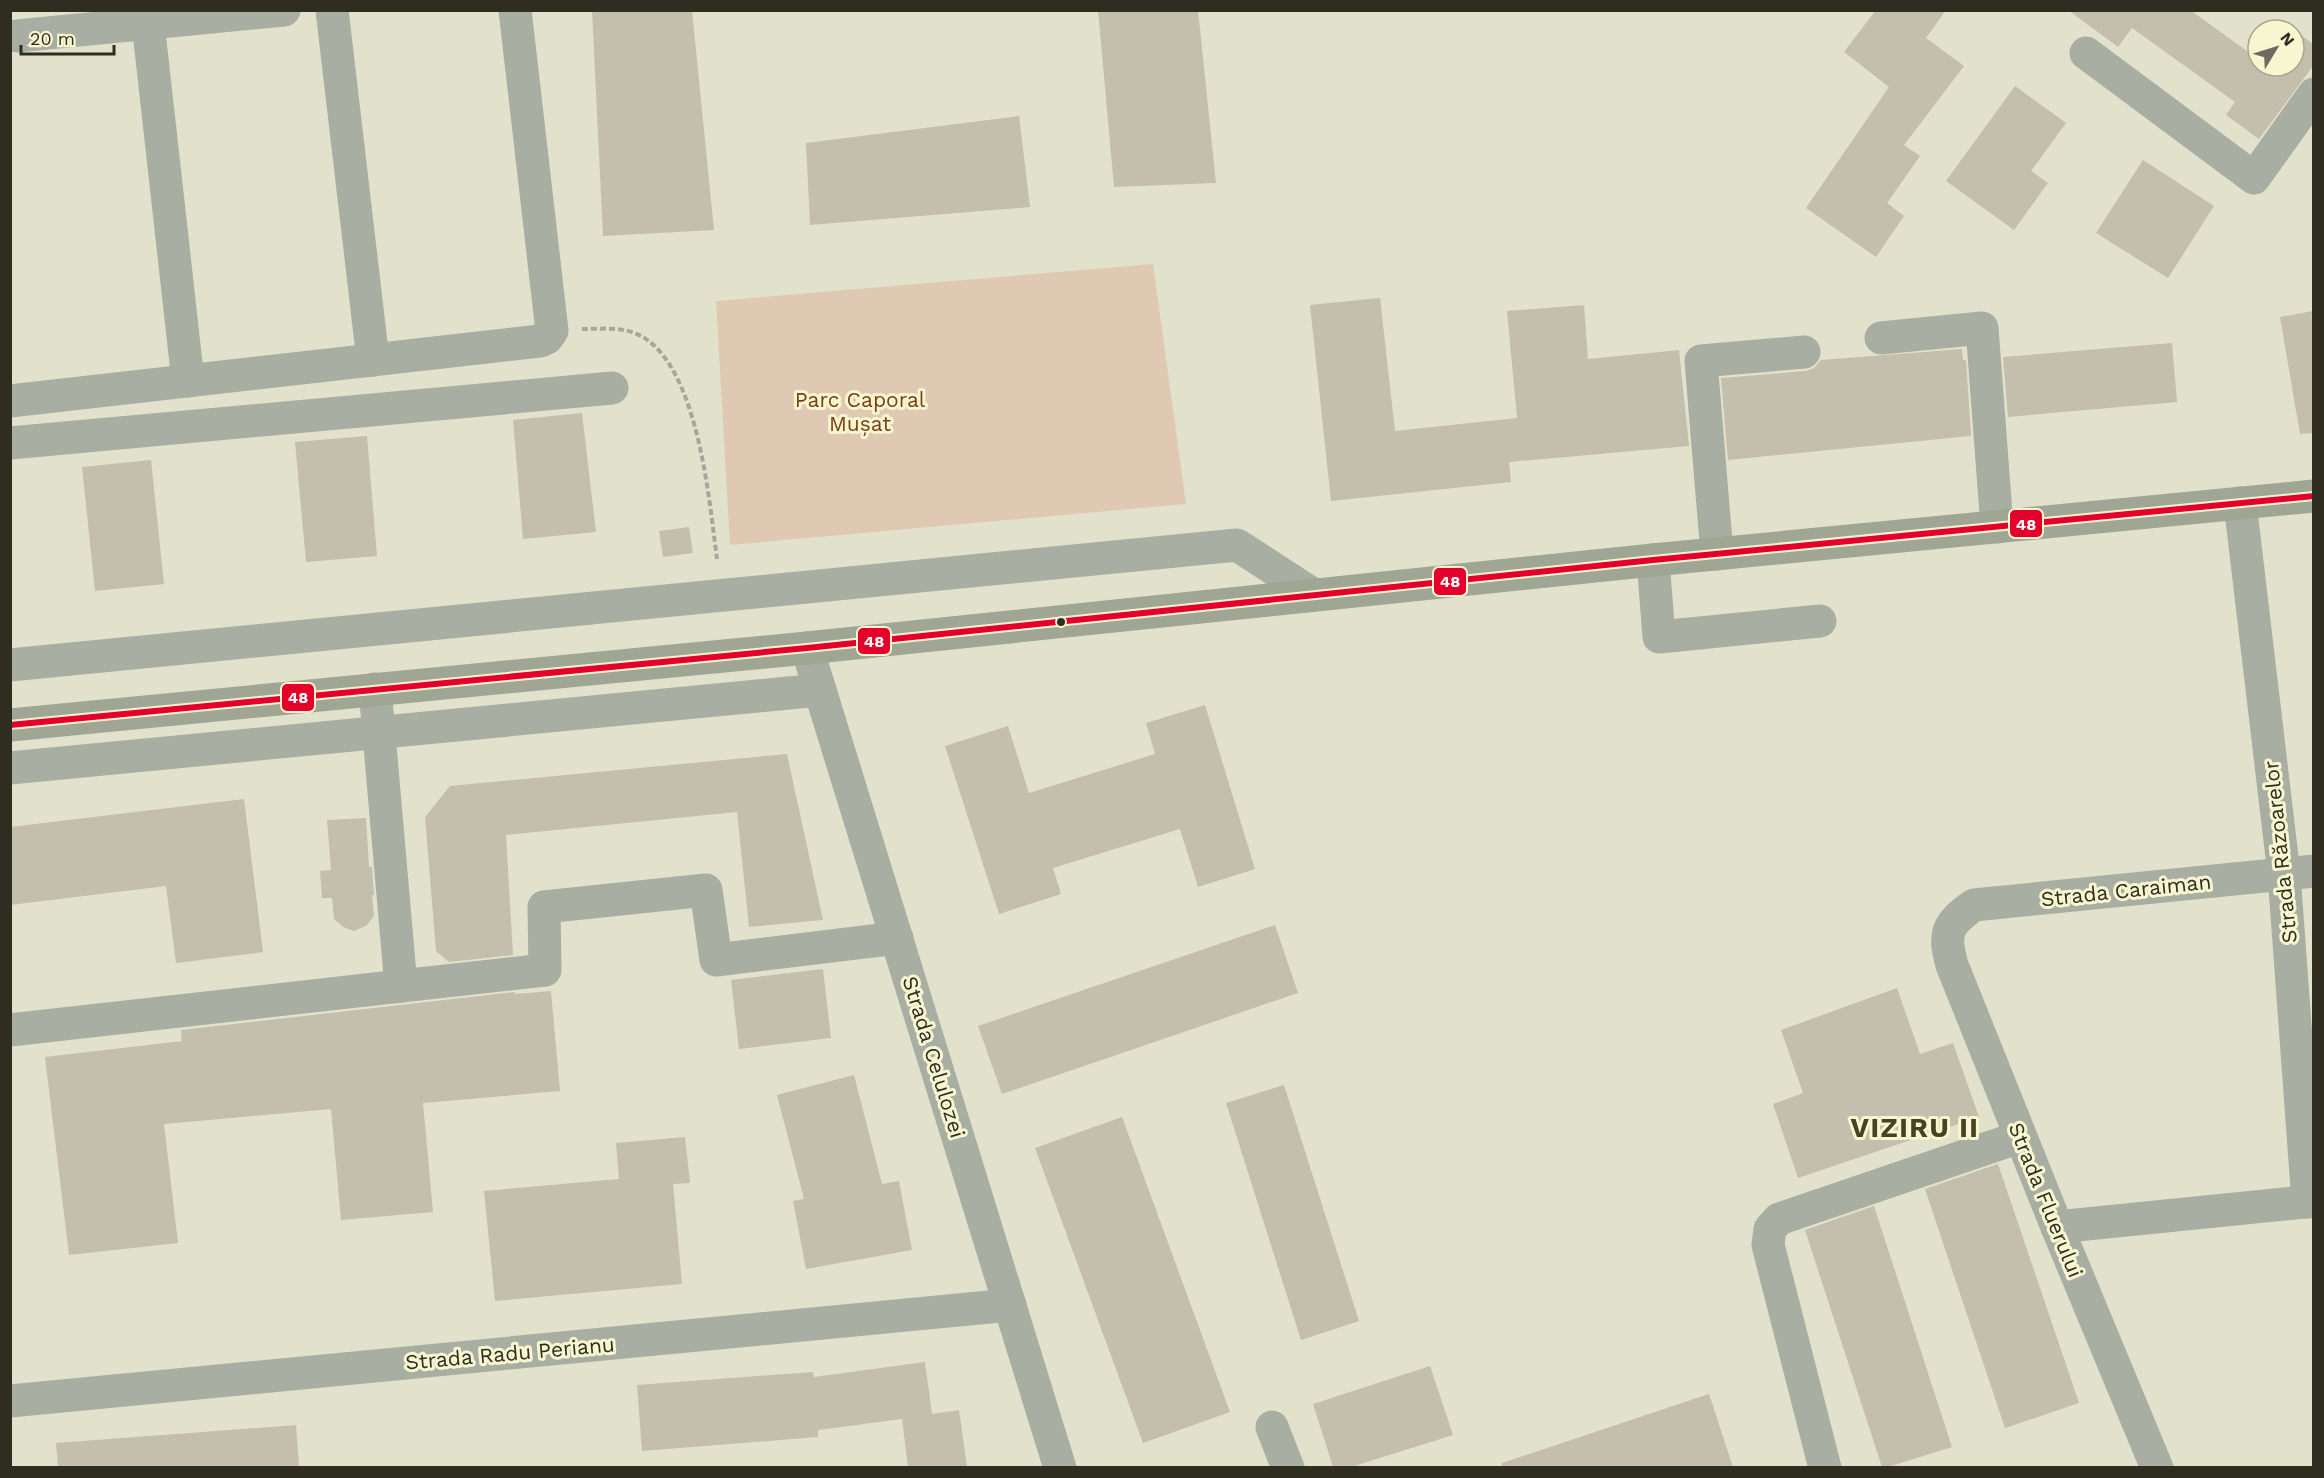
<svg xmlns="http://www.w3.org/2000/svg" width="2324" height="1478" font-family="'Work Sans',sans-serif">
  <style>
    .green { fill: #dfc9b2 }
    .building { fill: #c4bead }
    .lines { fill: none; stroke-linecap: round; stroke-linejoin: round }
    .path { stroke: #a4a89b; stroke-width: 4; stroke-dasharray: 6 3; stroke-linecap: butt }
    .minor { stroke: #a8aea1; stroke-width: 33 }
    .major { stroke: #9fa694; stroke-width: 33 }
    .bus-1-casing { stroke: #f7f6d1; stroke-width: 10 }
    .bus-1 { stroke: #e4002b; stroke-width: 6 }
    .bus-dot { fill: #2e2d1f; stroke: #f7f6d1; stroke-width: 2 }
    .labels { text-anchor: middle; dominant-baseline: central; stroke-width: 6; stroke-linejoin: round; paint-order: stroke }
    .park-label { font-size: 21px; fill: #784016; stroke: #f7f6d1 }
    .street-label { font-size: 21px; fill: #2e2d1f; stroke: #f7f6d1 }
    .district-label { font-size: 27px; font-weight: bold; letter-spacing: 1.5px; fill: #454323; stroke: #f7f6d1 }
    .line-badge { stroke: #f7f6d1; stroke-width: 2 }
    .badge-label { font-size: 16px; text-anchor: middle; font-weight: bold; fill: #fff }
  </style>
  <rect width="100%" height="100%" fill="#e2e1cc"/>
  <!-- green -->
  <path class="green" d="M1153,264L1186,504L730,545L716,301Z"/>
  <!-- building -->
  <g class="building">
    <path d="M592,10H692L714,230L603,236Z"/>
    <path d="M1098,10H1198L1216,183L1114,187Z"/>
    <path d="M1876,10H1946L1926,38L1964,66L1904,145L1920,156L1887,203L1904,216L1876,257L1806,208L1889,87L1844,52Z"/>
    <path d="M2068,10H2190L2258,59V66H2294V30H2284L2287,25L2313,44V66L2259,139L2226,115L2235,102L2132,28L2118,47Z"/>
    <path d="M2015,86L2066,123L2031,171L2048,183L2014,230L1946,181Z"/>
    <path d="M1019,116L1030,207L810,225L806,143Z"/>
    <path d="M2143,160L2214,206L2168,278L2096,233Z"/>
    <path d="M1380,298L1395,431L1517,418L1507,311L1584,305L1588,359L1679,350L1689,446L1509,462L1511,482L1331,501L1310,305Z"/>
    <path d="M2313,311V433L2300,434L2280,317Z"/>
    <path d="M2172,343L2177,402L2008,417L2003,357Z"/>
    <path d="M1962,349L1963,360H1966L1971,436L1728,460L1721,378L1806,371L1814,368L1821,360Z"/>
    <path d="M582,413L596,532L523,539L513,420Z"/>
    <path d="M367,436L377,556L306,562L295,442Z"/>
    <path d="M151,460L164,584L95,591L82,467Z"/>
    <path d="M689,527L693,553L663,557L659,531Z"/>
    <path d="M1205,705L1255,869L1198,887L1180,829L1053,868L1061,894L999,914L945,746L1008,726L1029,793L1155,754L1146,723Z"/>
    <path d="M787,754L823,920L749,927L737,812L506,835L513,955L449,962L436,951L425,817L450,786Z"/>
    <path d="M244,799L263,952L176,963L166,886L10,905V827Z"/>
    <path d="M366,818L369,867H372L374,895H372L374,916L366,926L354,931L343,927L334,919L332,898H322L320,871L331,870L327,820Z"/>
    <path d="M1275,925L1298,993L1002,1094L978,1026Z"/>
    <path d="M823,969L831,1038L739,1049L731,980Z"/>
    <path d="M1897,988L1920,1054L1953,1043L1979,1117L1798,1178L1773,1104L1803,1093L1781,1030Z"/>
    <path d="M551,991L560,1091L423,1103L433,1212L341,1220L331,1109L164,1124L178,1243L69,1255L45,1057L182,1041L181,1030L515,992V994Z"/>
    <path d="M854,1075L882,1184L899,1181L912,1250L806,1269L793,1201L804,1199L777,1095Z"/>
    <path d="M1284,1085L1359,1321L1301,1340L1226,1103Z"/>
    <path d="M1122,1117L1230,1412L1143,1443L1035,1148Z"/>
    <path d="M685,1137L690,1183L673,1184L682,1284L495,1301L484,1191L619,1179L616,1143Z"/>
    <path d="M1998,1164L2079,1403L2005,1428L1925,1189Z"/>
    <path d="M1874,1206L1952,1447L1888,1467H1882L1805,1230Z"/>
    <path d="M925,1362L932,1414L959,1410L967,1467H908L902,1419L818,1430V1437L642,1451L637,1385L813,1372L814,1377Z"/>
    <path d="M1430,1366L1453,1435L1351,1467H1333L1313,1404Z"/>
    <path d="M1709,1394L1733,1467H1502V1463Z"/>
    <path d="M296,1425L299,1467H58L56,1443Z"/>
  </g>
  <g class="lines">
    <!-- path -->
    <path class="path" d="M582,329C598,329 616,327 632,332C698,354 709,501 717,559"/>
    <!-- minor -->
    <g class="minor">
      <path d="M332,10L373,360"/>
      <path d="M148,23L188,381"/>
      <path d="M17,36L284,10"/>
      <path d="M2086,53L2254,178L2314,94"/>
      <path d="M1881,338L1982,328L1997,527"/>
      <path d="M10,401L540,341L547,338L552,331L515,10"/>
      <path d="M10,443L612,388"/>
      <path d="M2240,503L2284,874L2308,1202"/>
      <path d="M1717,554L1701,361L1804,352"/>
      <path d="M1653,560L1659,637L1820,621"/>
      <path d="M807,648L1060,1468"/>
      <path d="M10,665L1237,545L1314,595"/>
      <path d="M375,689L401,986L545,970L544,907L706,890L716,960L897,938"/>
      <path d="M10,768L820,690"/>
      <path d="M10,1030L401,986"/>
      <path d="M2057,1227L2314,1201"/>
      <path d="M10,1401L1010,1305"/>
      <path d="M1272,1427L1288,1468"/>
      <path d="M1825,1468L1768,1245L1770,1229L1779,1219L2020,1137"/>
      <path d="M2157,1468L2057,1227L1952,965C1943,933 1947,924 1974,905L2314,871"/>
    </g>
    <!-- major -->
    <path class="major" d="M10,725L807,648L1653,560L2314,496"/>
    <defs>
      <path id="bus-1" d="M10,725L807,648L1653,560L2314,496"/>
    </defs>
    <!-- bus-1 casing -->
    <use href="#bus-1" class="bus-1-casing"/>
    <!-- bus-1 -->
    <use href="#bus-1" class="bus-1"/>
  </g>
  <!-- markers -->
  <circle class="bus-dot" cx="1061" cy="622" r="5"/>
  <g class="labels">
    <!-- park labels -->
    <g class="park-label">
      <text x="860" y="399">Parc Caporal<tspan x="860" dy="24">Mușat</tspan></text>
    </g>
    <!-- street labels -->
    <g class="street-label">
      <text transform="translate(2280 852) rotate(-96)">Strada Răzoarelor</text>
      <text transform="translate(2126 890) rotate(-6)">Strada Caraiman</text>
      <text transform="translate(934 1057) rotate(73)">Strada Celulozei</text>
      <text transform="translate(2046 1200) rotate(68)">Strada Fluerului</text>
      <text transform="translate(510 1353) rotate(-5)">Strada Radu Perianu</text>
    </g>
    <!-- district labels -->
    <g class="district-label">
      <text x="1915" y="1128">VIZIRU II</text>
    </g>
  </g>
  <g class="line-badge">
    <rect x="2009" y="509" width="34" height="29" rx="6" fill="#e4002b"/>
    <rect x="1433" y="567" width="34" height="29" rx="6" fill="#e4002b"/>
    <rect x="857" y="627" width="34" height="28" rx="6" fill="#e4002b"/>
    <rect x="281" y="683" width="34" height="29" rx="6" fill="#e4002b"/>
  </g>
  <g class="badge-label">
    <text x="2026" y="530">48</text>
    <text x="1450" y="587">48</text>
    <text x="874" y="647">48</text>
    <text x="298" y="703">48</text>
  </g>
  <!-- border -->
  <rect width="2324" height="1478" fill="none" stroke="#2e2d1f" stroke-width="24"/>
  <!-- north arrow -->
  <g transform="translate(2276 48) rotate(52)"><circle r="28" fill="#f7f6d1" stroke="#a7a68a" stroke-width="1.5"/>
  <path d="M0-4.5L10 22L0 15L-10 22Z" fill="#6d6c5c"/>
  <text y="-9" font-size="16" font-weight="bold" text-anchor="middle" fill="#2e2d1f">N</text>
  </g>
  <!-- scale -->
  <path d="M21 45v9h93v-9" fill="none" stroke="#2e2d1f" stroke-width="3"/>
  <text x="30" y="45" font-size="18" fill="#2e2d1f" stroke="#f7f6d1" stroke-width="4.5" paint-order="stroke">20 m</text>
</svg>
